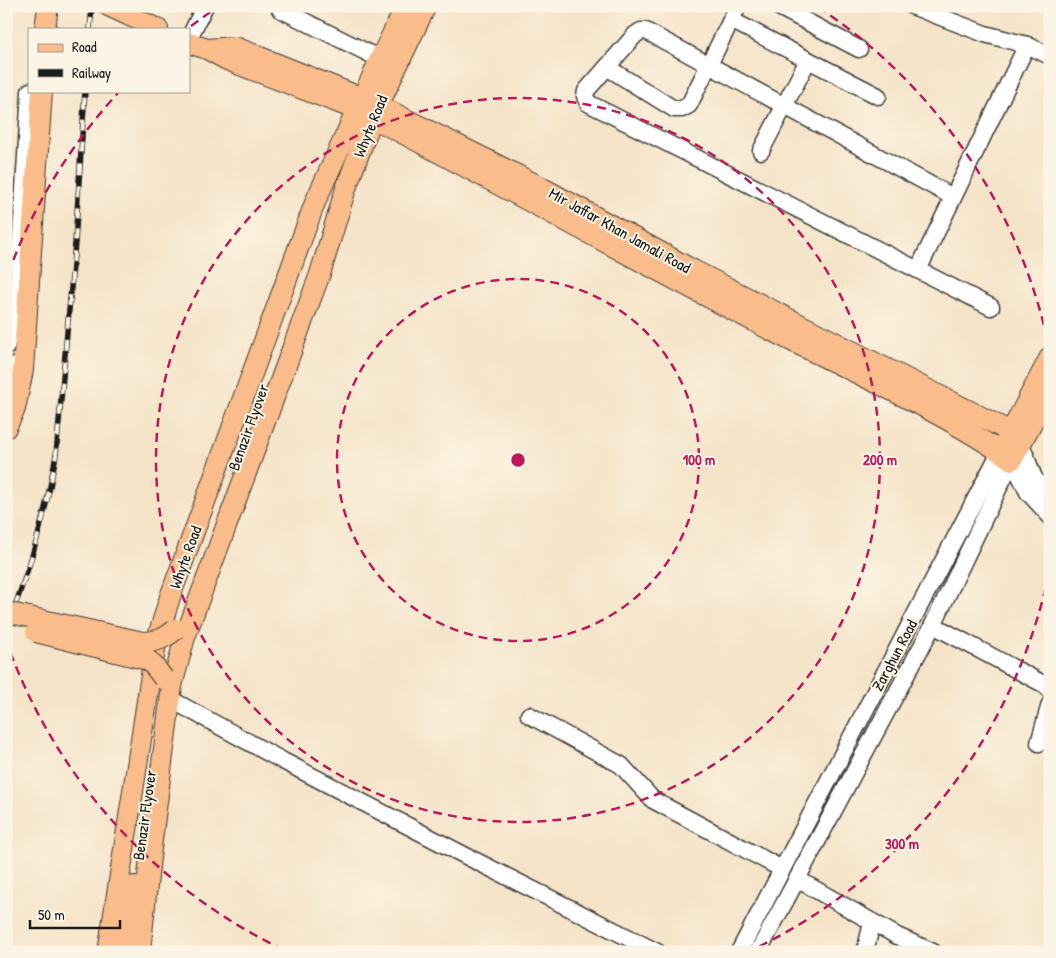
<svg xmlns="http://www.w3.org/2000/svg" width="1056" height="958" font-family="'Patrick Hand',sans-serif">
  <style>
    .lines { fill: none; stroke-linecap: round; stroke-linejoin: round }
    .minor-casing { stroke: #3c3a36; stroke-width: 19 }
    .major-casing { stroke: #3c3a36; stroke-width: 22 }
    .minor { stroke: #fff; stroke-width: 16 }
    .major { stroke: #f9bc8a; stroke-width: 20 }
    .rail-casing { stroke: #1c1c1c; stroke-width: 5.5 }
    .rail { stroke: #fcf5e5; stroke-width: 4; stroke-dasharray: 11; stroke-linecap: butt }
    .major-bridge-casing { stroke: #3c3a36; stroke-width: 22; stroke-linecap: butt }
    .major-bridge { stroke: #f9bc8a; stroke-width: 20 }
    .ring { fill: none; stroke: #c2185b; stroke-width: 2.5; stroke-dasharray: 9 6 }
    .labels { text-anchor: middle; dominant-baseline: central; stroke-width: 4; stroke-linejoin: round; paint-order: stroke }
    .street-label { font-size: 16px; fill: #1c1c1c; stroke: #fcf5e5 }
    .centre { fill: #c2185b; stroke: #fcf5e5; stroke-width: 2.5 }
    .ring-label { font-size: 15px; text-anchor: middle; font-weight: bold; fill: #c2185b; stroke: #fcf5e5; stroke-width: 4; stroke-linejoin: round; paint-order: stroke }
  </style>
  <rect width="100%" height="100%" fill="#fcf5e5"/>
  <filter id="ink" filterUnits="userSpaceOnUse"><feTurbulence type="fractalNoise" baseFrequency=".02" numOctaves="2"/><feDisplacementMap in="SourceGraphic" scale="10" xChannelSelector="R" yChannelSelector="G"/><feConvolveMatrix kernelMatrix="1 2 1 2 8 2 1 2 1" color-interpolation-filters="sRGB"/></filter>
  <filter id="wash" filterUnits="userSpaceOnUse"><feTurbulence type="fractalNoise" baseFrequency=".0096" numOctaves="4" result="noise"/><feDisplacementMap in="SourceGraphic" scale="20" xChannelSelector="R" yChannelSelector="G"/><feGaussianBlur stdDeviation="1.12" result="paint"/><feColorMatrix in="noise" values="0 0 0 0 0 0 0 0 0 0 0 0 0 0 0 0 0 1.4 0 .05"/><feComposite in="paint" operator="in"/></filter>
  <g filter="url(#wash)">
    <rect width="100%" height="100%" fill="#f4e3c7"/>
  </g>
  <g filter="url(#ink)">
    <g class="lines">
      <defs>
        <g id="minor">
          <path d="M281,6L280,9L380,59"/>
          <path d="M777,6L859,49"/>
          <path d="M912,6L985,34L1027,45L1050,56"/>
          <path d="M731,20L878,96"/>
          <path d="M189,38L205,6"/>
          <path d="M608,68L674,109H682L689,105L738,6"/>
          <path d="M761,151L808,60"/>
          <path d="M953,197L646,31H641L635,35L586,91L585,96L588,103L991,307"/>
          <path d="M918,270L1027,45"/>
          <path d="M18,331L17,302L30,91"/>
          <path d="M6,347L13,315"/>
          <path d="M6,395L14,366"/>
          <path d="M1021,444L1034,478L1050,497"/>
          <path d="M1012,460L1028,492L1050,516"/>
          <path d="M933,625L1047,686L1050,691"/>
          <path d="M170,699L283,761L464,855L657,952"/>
          <path d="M529,715L621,765L653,800L782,869"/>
          <path d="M1039,743L1050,704"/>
          <path d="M797,879L897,936L933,952"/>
          <path d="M739,952L1000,452"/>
          <path d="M758,952L933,625L1012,460"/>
          <path d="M865,952L872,923"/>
        </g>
        <g id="major">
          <path d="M108,6L158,29"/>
          <path d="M45,29L48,6"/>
          <path d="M189,43L207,49L227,60L357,110L406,135C529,201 652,268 776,333C855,374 939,409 1012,460L1050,389"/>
          <path d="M207,49L235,47L372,102L539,186L693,270L1011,432L1021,444"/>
          <path d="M6,428L15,409L23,370L42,91"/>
          <path d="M1005,443L1050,357"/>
          <path d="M108,952L156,643L170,597L316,200L380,59L406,6"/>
          <path d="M125,952L134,886"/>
          <path d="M140,952L151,848L172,686L185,637L320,274L346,188L372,119L426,6"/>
        </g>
      </defs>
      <!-- minor casing -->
      <use href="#minor" class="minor-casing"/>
      <!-- major casing -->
      <use href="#major" class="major-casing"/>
      <!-- minor -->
      <use href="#minor" class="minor"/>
      <!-- major -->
      <use href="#major" class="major"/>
      <defs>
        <g id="rail">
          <path d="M90,29L92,6"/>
          <path d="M6,628C29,573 46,514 56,455L75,243L85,91"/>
        </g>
      </defs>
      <!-- rail casing -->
      <use href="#rail" class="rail-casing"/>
      <!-- rail -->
      <use href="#rail" class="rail"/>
      <defs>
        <g id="major-bridge">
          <path d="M6,612L143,642C157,642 166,638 176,629"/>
          <path d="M36,632L148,660L154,666L164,679"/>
        </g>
      </defs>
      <!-- major-bridge casing -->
      <use href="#major-bridge" class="major-bridge-casing"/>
      <!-- major-bridge -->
      <use href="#major-bridge" class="major-bridge"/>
    </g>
  </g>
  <!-- distance rings -->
  <g class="ring">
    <circle cx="518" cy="460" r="181"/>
    <circle cx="518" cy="460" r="362"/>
    <path d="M1049 573A543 543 0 0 1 752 950M284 950A543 543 0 0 1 8 646M8 274A543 543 0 0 1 118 93M191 26A543 543 0 0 1 218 7M818 7A543 543 0 0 1 1049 347"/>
  </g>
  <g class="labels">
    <!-- street labels -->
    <g class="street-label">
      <text transform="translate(370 126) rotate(-68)">Whyte Road</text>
      <text transform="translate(620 230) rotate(29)">Mir Jaffar Khan Jamali Road</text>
      <text transform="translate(248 427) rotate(-70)">Benazir Flyover</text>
      <text transform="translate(185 557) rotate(-70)">Whyte Road</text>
      <text transform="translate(894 655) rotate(-62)">Zarghun Road</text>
      <text transform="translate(144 815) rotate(-82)">Benazir Flyover</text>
    </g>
  </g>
  <circle cx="518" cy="460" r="8" class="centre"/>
  <g class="ring-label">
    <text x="699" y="465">100 m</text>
    <text x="880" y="465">200 m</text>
    <text x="902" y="849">300 m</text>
  </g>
  <!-- margin -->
  <rect width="1056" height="958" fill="none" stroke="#fcf5e5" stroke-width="25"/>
  <!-- legend -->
  <rect x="28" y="28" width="162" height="65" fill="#fcf5e5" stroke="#a29e95"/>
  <rect x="38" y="44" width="25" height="8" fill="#f9bc8a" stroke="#a29e95"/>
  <text x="72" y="52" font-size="15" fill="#1c1c1c">Road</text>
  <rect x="38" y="69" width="25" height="8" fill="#1c1c1c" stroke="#a29e95"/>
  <text x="72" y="78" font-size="15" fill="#1c1c1c">Railway</text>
  <!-- scale -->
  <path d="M30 920v8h90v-8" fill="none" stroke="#1c1c1c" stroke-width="2.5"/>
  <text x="38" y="920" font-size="15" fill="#1c1c1c" stroke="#fcf5e5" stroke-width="4" paint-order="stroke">50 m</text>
</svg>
